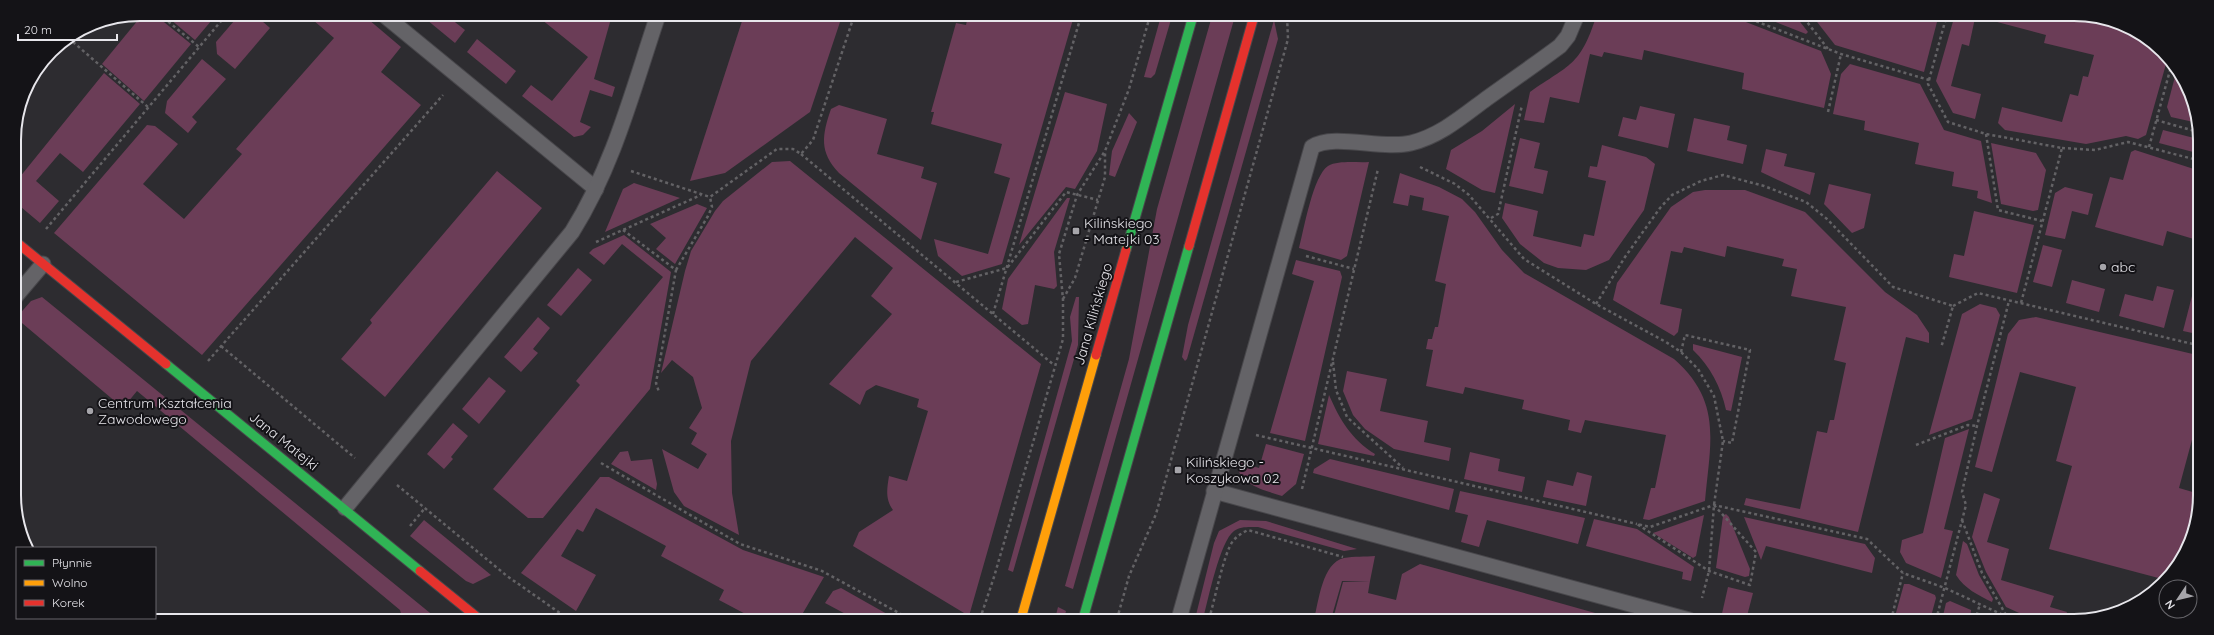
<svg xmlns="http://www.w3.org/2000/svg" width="2214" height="635" font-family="Quicksand,sans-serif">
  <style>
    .green { fill: #6b3d57 }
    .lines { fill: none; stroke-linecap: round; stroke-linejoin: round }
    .lane-casing { stroke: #48474b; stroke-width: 17 }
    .fast-casing { stroke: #48474b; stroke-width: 11 }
    .slow-casing { stroke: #48474b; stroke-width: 11 }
    .jam-casing { stroke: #48474b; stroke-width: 11 }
    .path { stroke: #636265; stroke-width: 2.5; stroke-dasharray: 3 3; stroke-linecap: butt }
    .lane { stroke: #646367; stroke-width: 15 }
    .fast { stroke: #30b455; stroke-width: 9 }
    .slow { stroke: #ff9f0a; stroke-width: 9 }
    .jam { stroke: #e5322d; stroke-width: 9 }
    .poi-dot { fill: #a6a5aa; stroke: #141317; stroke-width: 1.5 }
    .labels { text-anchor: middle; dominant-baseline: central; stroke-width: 4; stroke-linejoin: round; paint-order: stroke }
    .poi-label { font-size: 14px; fill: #e7e6eb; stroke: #141317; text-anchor: start }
    .street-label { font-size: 14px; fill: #e7e6eb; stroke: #141317 }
    .rim { fill: none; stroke: #e7e6eb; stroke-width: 2 }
  </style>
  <rect width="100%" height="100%" fill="#2d2c30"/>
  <!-- green -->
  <g class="green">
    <path d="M143,14H154L191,44L144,101L102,64Z"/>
    <path d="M164,14H217L195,40Z"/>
    <path d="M240,14H254L270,28L235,69L217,54L216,42Z"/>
    <path d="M306,14H362L401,47L381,72L421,105L202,355L54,233L147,125L155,126L178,144L143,184L184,219L242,154L236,149L334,38Z"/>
    <path d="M421,15H446L465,30L455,43Z"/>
    <path d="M536,15H612L594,79L615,87L612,97L590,90L580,122L591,127L583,135L574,137L522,96L531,85L552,101L588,57Z"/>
    <path d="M744,15L842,16L810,112L725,173L690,181Z"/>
    <path d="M968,16H1074L1002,264L962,276L938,256L934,239L988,254L1010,178L994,173L1002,144L931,124L934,112H931L956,23L966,25Z"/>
    <path d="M1161,16H1172L1155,74L1151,78L1144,77Z"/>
    <path d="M1212,16H1235L1073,589L1065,586L1129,359L1157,209Z"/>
    <path d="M1596,17H1733L1821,51L1831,74L1824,108L1742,89L1744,73L1644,50L1642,60L1604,52L1602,57L1590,54L1579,103L1550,97L1544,123L1524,120L1530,92C1570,64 1580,66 1596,17Z"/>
    <path d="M1763,17L1797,18L1808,32L1806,34Z"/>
    <path d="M1814,18H1938L1924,72L1835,45Z"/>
    <path d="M1954,18H1975L1969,46L1962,44L1951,86L1981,94L1975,119L1953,113L1936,81Z"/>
    <path d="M1982,18H2107L2163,51L2168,57L2146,135L2138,139L2126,136L2086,144L2005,130L1998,123L2002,107L2062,122L2070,94L2078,96L2083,76L2088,77L2094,55L2044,43L2046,35Z"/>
    <path d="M1274,20L1278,39L1187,359L1185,361L1182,357L1188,325Z"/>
    <path d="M477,39L516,71L506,84L467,52Z"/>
    <path d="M202,59L226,79L192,117L197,122L188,133L165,113L167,101Z"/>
    <path d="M1850,64L1920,84L1944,130L1981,141L1992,203L1977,198L1978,191L1952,186L1954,172L1915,164L1919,143L1864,130L1865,121L1833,114L1841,74Z"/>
    <path d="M2177,69C2188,85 2198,104 2198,123L2171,117L2167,107Z"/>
    <path d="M104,73L140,104L83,172L60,153L36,181L59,201L40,223L15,202V183Z"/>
    <path d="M1065,92L1107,104L1097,151L1075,189L1066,187L1019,245Z"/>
    <path d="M1515,104L1495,193L1482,190L1446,169L1451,150L1482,131Z"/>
    <path d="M839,105L887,119L877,154L924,167L921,178L937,183L921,240L839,173C819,152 822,135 831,109Z"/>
    <path d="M1640,106L1675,114L1668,148L1618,136L1623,117L1636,120Z"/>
    <path d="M1129,113L1137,122L1115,177L1109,175L1112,151Z"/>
    <path d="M1694,118L1730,126L1727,140L1747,145L1743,164L1687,151Z"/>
    <path d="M2163,130L2198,139L2197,153L2159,143Z"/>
    <path d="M1520,138L1540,143L1534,168L1548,171L1543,194L1509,186Z"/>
    <path d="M1991,143L2036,153L2046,170L2038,210L2033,211L2001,204Z"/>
    <path d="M1602,145L1646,157L1655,164L1644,210L1609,260L1586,270L1558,268L1544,263L1520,244L1502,218L1505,203L1538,211L1533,236L1581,247L1584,234L1594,236L1606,181L1588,177L1590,166L1597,167Z"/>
    <path d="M1766,149L1787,154L1784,166L1815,173L1810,195L1761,172Z"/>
    <path d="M2135,150L2197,170V240L2167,231L2163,246L2095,227L2110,177L2123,180L2131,152Z"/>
    <path d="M790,161L1041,364L969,616L853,546L859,532L893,510C885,499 887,489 889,476L907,481L928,411L917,407L919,399L876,385L866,391L860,405L829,384L892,314L871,296L893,268L855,237L751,361L731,441L732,493L739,535L684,506L674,492L662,449L698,469L707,454L691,444L697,433L689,428L702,408L693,377L672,360L661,373L685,271L691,251L715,211L723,201L772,162Z"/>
    <path d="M1369,162L1347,256L1341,260L1299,248C1304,229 1313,176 1328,166C1339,160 1357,163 1369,162Z"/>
    <path d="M497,171L542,208L385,397L341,359L372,323L370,320Z"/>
    <path d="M1400,173L1439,187L1462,199L1475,212L1502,250L1524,273L1674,359C1723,402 1710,443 1705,501L1649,520L1643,519L1651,488H1655L1666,435L1585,420L1581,433L1568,430L1570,420L1522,409L1524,400L1465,387L1463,394L1426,386L1433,350L1426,349L1428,339H1432L1435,327H1438L1446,284L1435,281L1449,216L1422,210L1424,198L1410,195L1408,206L1393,203Z"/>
    <path d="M634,183L680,198L605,232L623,189Z"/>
    <path d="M1829,184L1871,194L1864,228L1852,233L1824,204Z"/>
    <path d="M2065,187L2093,194L2088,215L2072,211L2065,239L2045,235L2055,193Z"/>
    <path d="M1705,190H1745L1805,212L1885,292L1917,315L1929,333V343L1906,337L1858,532L1744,505L1746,498L1800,509L1817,431L1827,433L1830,420H1834L1846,363L1834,360L1846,307L1791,296L1797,269L1782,266L1784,259L1727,246L1725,257L1684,247L1682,253L1671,251L1660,304L1682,309L1678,332L1674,336L1613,300L1617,283L1671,207L1693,192Z"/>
    <path d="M1067,198H1070L1054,252L1057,286L1054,289L1035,285L1028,324L1022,325L1002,309L1008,279Z"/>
    <path d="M697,204L707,208L675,264L656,249L666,238L650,224Z"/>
    <path d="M1974,211L2034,225L2017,293L1949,277L1954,254L1964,256Z"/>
    <path d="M624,235L671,272L650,389L543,518H528L493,489L580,385L576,381L663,277L622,244L604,265L589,253L593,249Z"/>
    <path d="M2043,245L2062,250L2052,287L2033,282Z"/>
    <path d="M1296,260L1340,271L1342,277L1305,441L1270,433L1314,281L1292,274Z"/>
    <path d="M578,268L592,280L561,316L547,305Z"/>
    <path d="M2072,280L2105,289L2099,312L2066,303Z"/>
    <path d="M2157,286L2174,290L2164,328L2119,316L2125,294L2153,301Z"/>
    <path d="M2192,296L2197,297V334L2183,331Z"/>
    <path d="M42,297L435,617H402L400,610L137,391L123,408L16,318L31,301Z"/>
    <path d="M1076,297H1079L1078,345L1013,572L1008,570L1072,341L1070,317Z"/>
    <path d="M1980,304L1996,308L2000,315L1972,419L1929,435L1962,314Z"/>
    <path d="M538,317L550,328L533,349L538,353L521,372L504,357Z"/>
    <path d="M2036,317L2197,355L2196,425L2179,488L2196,493V528L2183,558L2166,580L2049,549L2072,466L2056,461L2076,387L2020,372L1992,472L1975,467L2008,334L2019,320Z"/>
    <path d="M1693,344L1742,357L1731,411L1726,410C1721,387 1710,366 1693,350Z"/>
    <path d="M1347,371L1387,379L1380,411L1428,421L1424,442L1451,448L1449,461L1394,449L1365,429L1353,415L1343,391Z"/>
    <path d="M489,377L506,391L479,424L462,409Z"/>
    <path d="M1329,395C1340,420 1351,439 1375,454L1374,456L1318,444Z"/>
    <path d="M453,423L468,436L451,457L453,459L444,469L427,454Z"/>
    <path d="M1969,429L1944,529L1953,531L1941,578L1906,563L1900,552L1902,540L1923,533L1945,438Z"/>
    <path d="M1266,444L1304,454L1296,484L1282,496C1264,490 1236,484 1237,461L1259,468Z"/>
    <path d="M628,451L631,461L652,459L657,484L656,490L611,464L620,452Z"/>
    <path d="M1470,452L1500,459L1498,471L1525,477L1522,492L1464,479Z"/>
    <path d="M1330,459L1454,489L1449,510L1313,473L1314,469Z"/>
    <path d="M1577,472L1592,476L1586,506L1543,497L1547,480L1573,486Z"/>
    <path d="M600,477H609L743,550L824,577L800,618H753L719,600L724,590L661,556L666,546L596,508L583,532L577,529L561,556L596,575L576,611L521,573Z"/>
    <path d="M1460,491L1585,518L1578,544L1487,520L1479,547L1461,542L1468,515L1455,512Z"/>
    <path d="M1984,493L2000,499L1987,542L2009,549L2001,580L2054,596L2050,607L2067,612L2064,621H2037L2006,607L1986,572L1972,537Z"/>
    <path d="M1726,514L1729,517L1750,569L1749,576L1745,577L1716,568L1723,516Z"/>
    <path d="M1704,515L1696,556L1693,558L1653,533Z"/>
    <path d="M1744,517L1865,544L1875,558L1872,573L1766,546L1761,560Z"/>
    <path d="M1594,519L1637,529L1694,567L1691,581L1682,579L1683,572L1586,546Z"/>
    <path d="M424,520L491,575L473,584L466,581L410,536Z"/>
    <path d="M1240,520L1266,521L1357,549L1344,551L1258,527C1250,527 1240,526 1234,531C1220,541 1208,600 1203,619H1195L1214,543L1219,531Z"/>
    <path d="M1963,541L1967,544L1979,575L1993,599L1992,602C1978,595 1965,589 1956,575Z"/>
    <path d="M1375,556L1370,581H1342L1331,619H1314C1319,601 1322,563 1344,558C1354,556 1365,557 1375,556Z"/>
    <path d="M1420,564L1442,570L1620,620L1333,619L1343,582L1370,581L1368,593L1396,600L1402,574Z"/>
    <path d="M1904,584H1909L1935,595L1936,598L1930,620H1921L1912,616L1903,620H1894Z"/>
    <path d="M1728,587L1753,593L1746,620H1730L1721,618Z"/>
    <path d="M841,588L887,614L888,618H853L825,603L833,591Z"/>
    <path d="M1950,601L1971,610L1970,621L1942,620L1946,603Z"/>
    <path d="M1058,607L1066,611L1064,619H1055Z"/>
  </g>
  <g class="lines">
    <defs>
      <g id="lane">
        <path d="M384,15L596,189"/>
        <path d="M15,297L43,264"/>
        <path d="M1214,491L1689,620"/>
        <path d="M345,508L572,232C614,165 633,89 658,15"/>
        <path d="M1179,619L1312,147C1334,133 1382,150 1411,143C1440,136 1463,116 1486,99C1511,81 1536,64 1560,46L1568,36L1576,17"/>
      </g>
      <g id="fast">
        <path d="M1126,250L1193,16"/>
        <path d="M166,364L420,571"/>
        <path d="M1083,619L1189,246"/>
      </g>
      <path id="slow" d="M1021,619L1096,355"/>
      <g id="jam">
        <path d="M15,241L166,364"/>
        <path d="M1189,246L1254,16"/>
        <path d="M1096,355L1126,250"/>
        <path d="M420,571L478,618"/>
      </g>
    </defs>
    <!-- lane casing -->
    <use href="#lane" class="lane-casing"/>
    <!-- fast casing -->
    <use href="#fast" class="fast-casing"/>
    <!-- slow casing -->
    <use href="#slow" class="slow-casing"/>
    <!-- jam casing -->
    <use href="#jam" class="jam-casing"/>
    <!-- path -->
    <g class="path">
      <path d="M159,14L199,47"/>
      <path d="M1745,17L1841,54L1929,80L1928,84L1948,122L1986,134L2062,148L2021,303"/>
      <path d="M1804,18L1828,49"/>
      <path d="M73,42L148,107"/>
      <path d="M1929,80L1946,18"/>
      <path d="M1828,112L1841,54"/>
      <path d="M2156,120L2198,132"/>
      <path d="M1986,134L1998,210L2042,221"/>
      <path d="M2149,147L2172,63"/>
      <path d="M2062,148L2095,150L2128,142L2197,160"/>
      <path d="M801,154L1054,365"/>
      <path d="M1420,167L1455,184L1469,195L1524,259L1596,304L1666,342L1681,352L1698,369L1714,396L1723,441L1714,505L1709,571L1702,598"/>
      <path d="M631,171L710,197L777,149H793L801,154L813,140L854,16"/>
      <path d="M1491,218L1498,214L1522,105"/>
      <path d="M46,229L227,14"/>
      <path d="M623,230L676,270L656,383L659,392"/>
      <path d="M596,242L701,195"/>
      <path d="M1306,256L1354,269"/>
      <path d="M676,270L708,216L712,207L710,197"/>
      <path d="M956,282L1007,268L1066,192L1098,200"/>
      <path d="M1063,299L1075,278L1105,177V151"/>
      <path d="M1596,304L1625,257L1660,208L1672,195L1701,181L1723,175L1764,186L1806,202L1827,219L1893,287L1953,306L1941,348"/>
      <path d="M1953,306L1978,293L2197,345"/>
      <path d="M993,314L1081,16"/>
      <path d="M221,346L355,458"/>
      <path d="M1681,352L1685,335L1750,350L1732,443L1723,441"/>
      <path d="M208,361L443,95"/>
      <path d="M1333,362L1336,390L1347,417L1403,468"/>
      <path d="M1256,435L1637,524"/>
      <path d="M1916,445L1968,425L1977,426"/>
      <path d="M601,463L740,544L822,571L908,618"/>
      <path d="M2196,474L2194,470L2196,455"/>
      <path d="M397,485L507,576L567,618"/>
      <path d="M1302,489L1378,169"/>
      <path d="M1714,505L1756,552L1750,585L1709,571L1637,524L1650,527L1714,505L1867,539L1903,573L1945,588L2016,621"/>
      <path d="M1962,520L1982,573L2006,615"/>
      <path d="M410,526L425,508"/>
      <path d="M980,619L994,577L1063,339V300L1059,254L1077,195L1105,151L1129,89L1150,16"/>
      <path d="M1117,619L1129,576L1156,514L1288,39L1287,16"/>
      <path d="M1209,619C1214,603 1224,552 1233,541C1237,536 1242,533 1248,530L1343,557"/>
      <path d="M1891,620L1903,573"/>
      <path d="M1936,620L1966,505L1962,492L1977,426L2009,301"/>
      <path d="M1975,621L1980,604"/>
    </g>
    <!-- lane -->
    <use href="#lane" class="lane"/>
    <!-- fast -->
    <use href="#fast" class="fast"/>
    <!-- slow -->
    <use href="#slow" class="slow"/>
    <!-- jam -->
    <use href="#jam" class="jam"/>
  </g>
  <!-- markers -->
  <g class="poi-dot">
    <rect x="1072" y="227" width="8" height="8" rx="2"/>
    <circle cx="2103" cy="267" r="4"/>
    <circle cx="90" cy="411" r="4"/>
    <rect x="1174" y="466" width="8" height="8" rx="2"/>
  </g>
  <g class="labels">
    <!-- poi labels -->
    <g class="poi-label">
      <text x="1084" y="223">Kilińskiego<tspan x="1084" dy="16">- Matejki 03</tspan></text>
      <text x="2111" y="267">abc</text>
      <text x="98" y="403">Centrum Kształcenia<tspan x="98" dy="16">Zawodowego</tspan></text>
      <text x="1186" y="462">Kilińskiego -<tspan x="1186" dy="16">Koszykowa 02</tspan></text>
    </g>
    <!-- street labels -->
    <g class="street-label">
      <text transform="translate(1093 314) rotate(-74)">Jana Kilińskiego</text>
      <text transform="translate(284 441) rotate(39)">Jana Matejki</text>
    </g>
  </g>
  <!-- crop -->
  <path d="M0 0H2214V635H0ZM140 21H2074A119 119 0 0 1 2193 140V495A119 119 0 0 1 2074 614H140A119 119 0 0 1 21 495V140A119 119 0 0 1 140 21Z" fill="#141317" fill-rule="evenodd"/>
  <path class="rim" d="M140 21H2074A119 119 0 0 1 2193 140V495A119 119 0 0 1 2074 614H140A119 119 0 0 1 21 495V140A119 119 0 0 1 140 21Z"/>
  <!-- legend -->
  <rect x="16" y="547" width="140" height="72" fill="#141317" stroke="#68676c"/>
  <rect x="24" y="560" width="20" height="6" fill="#30b455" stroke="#68676c"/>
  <text x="52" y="567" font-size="12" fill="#e7e6eb">Płynnie</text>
  <rect x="24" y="580" width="20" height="6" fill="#ff9f0a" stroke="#68676c"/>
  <text x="52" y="587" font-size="12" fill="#e7e6eb">Wolno</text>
  <rect x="24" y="600" width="20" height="6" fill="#e5322d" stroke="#68676c"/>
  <text x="52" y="607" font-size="12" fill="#e7e6eb">Korek</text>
  <!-- north arrow -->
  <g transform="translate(2178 599) rotate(235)"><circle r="19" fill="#141317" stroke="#68676c"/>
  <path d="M0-3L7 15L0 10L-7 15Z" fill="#a6a5aa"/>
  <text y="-6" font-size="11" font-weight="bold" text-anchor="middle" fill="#e7e6eb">N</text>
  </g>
  <!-- scale -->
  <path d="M18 34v6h99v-6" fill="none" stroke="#e7e6eb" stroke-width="2"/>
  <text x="24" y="34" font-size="12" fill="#e7e6eb" stroke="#141317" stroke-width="3" paint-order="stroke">20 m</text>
</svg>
